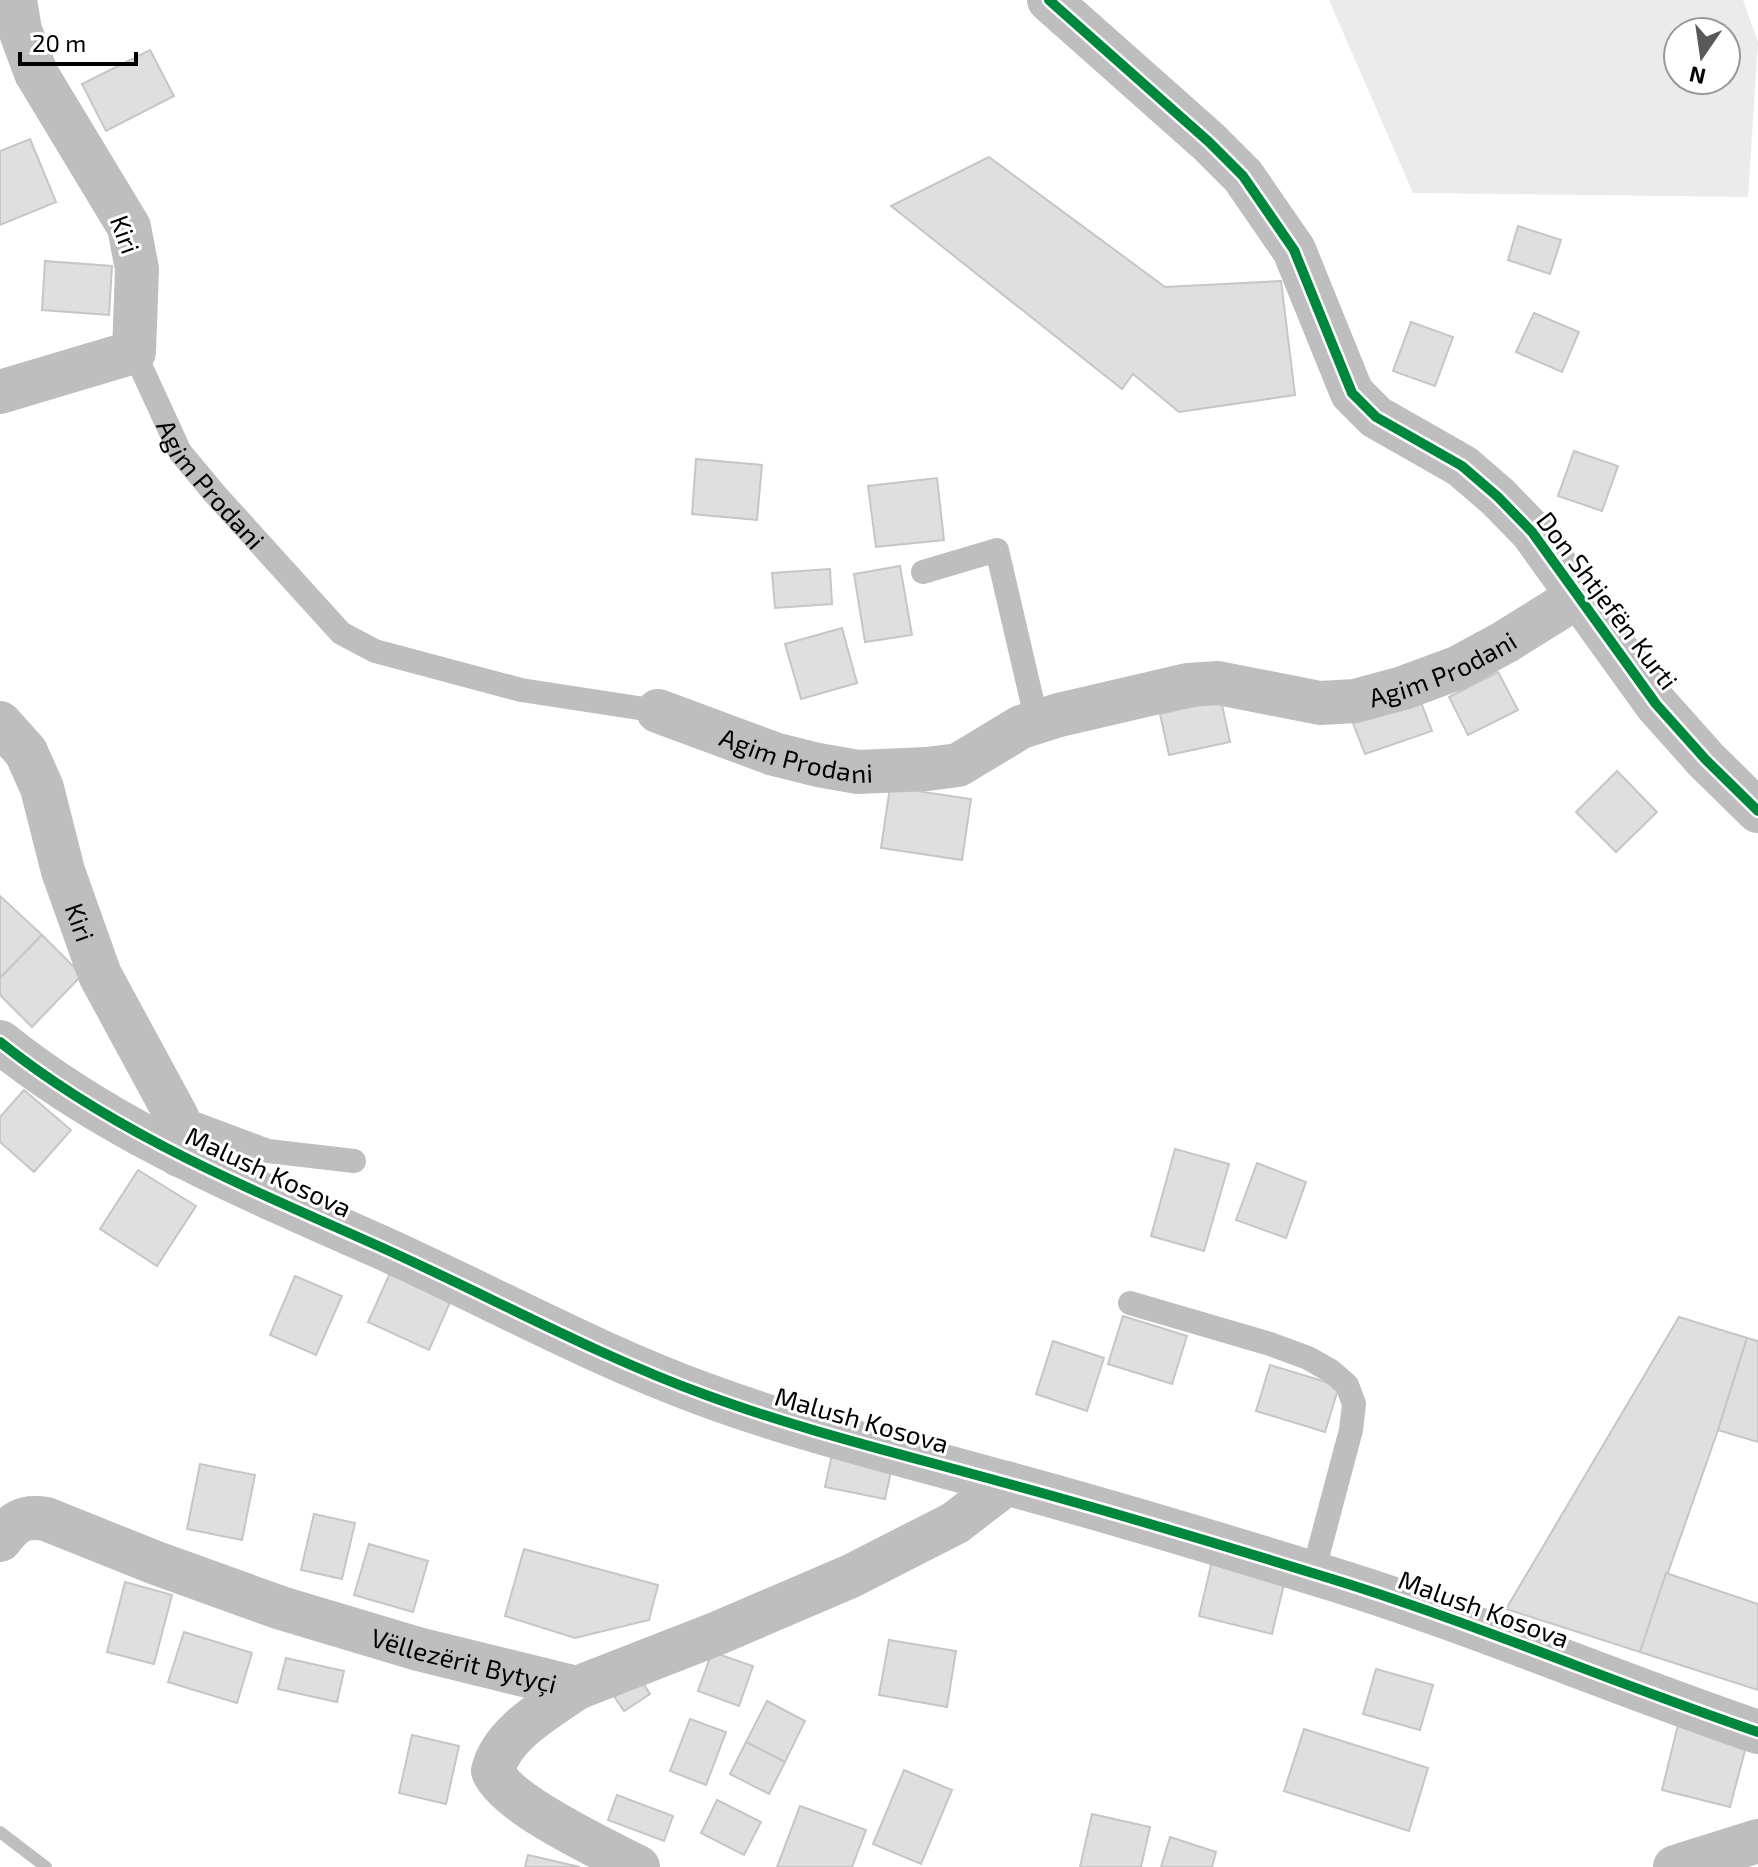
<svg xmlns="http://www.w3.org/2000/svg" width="1758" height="1867" font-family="'Exo 2',sans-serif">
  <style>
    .green { fill: #ebebeb; fill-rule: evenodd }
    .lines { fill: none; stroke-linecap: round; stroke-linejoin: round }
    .stream { stroke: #bebebe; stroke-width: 12 }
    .building { fill: #dfdfdf; stroke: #c6c6c6; stroke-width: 2 }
    .lane { stroke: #bebebe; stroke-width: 24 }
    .street { stroke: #bebebe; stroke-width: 44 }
    .cycleway-casing { stroke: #fff; stroke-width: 15 }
    .cycleway { stroke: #00873e; stroke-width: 10 }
    .labels { text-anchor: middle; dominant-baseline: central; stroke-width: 6; stroke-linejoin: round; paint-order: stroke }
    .street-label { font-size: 26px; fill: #000; stroke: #fff }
  </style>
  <rect width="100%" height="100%" fill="#fff"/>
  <!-- green -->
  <path class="green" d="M1329,0H1743L1758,42L1748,197L1413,193ZM1678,32H1726V80H1678Z"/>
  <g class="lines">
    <!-- stream -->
    <path class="stream" d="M0,1832L46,1867"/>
  </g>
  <!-- building -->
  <g class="building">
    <path d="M150,50L174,96L106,131L82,84Z"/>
    <path d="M30,139L56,202L0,225V151Z"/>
    <path d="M989,157L1165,287L1281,281L1295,395L1179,412L1133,374L1122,389L891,206Z"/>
    <path d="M1518,226L1561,240L1550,274L1508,260Z"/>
    <path d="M45,261L112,266L109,315L42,310Z"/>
    <path d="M1534,313L1579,332L1562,372L1516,352Z"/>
    <path d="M1411,322L1453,337L1435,386L1393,371Z"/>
    <path d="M1574,451L1618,466L1602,511L1558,496Z"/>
    <path d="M696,459L762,465L757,520L692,514Z"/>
    <path d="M937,478L944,540L876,547L868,486Z"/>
    <path d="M900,566L912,635L865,642L854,574Z"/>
    <path d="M830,569L832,604L775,608L772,573Z"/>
    <path d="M842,628L857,683L801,699L785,644Z"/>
    <path d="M1498,672L1518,710L1468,735L1449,697Z"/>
    <path d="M1221,700L1230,742L1169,755L1160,714Z"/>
    <path d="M1420,700L1432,731L1365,754L1353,723Z"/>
    <path d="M1617,771L1657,812L1616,852L1576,812Z"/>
    <path d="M890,787L971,799L962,860L881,848Z"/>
    <path d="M0,896L42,935L0,978Z"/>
    <path d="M42,935L82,975L32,1027L0,995V978Z"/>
    <path d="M24,1090L71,1130L34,1172L0,1142V1117Z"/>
    <path d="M1175,1149L1229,1164L1204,1251L1151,1236Z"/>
    <path d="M1257,1163L1306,1182L1286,1238L1236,1220Z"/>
    <path d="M138,1170L196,1206L157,1266L100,1229Z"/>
    <path d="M391,1271L452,1298L429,1350L368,1322Z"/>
    <path d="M295,1276L342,1296L316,1355L270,1335Z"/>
    <path d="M1123,1316L1187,1336L1172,1384L1108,1364Z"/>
    <path d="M1679,1317L1747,1338L1718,1430L1640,1652L1506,1609Z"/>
    <path d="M1747,1338L1758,1341V1442L1718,1430Z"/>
    <path d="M1053,1341L1104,1358L1087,1411L1036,1394Z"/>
    <path d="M1270,1365L1339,1386L1325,1432L1256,1411Z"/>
    <path d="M833,1450L893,1462L885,1499L825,1487Z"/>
    <path d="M200,1464L255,1475L242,1540L187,1529Z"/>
    <path d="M314,1514L355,1523L342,1579L301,1570Z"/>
    <path d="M369,1544L428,1561L413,1612L354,1595Z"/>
    <path d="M524,1549L658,1585L649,1620L575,1638L505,1616Z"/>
    <path d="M1212,1561L1285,1580L1272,1634L1199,1616Z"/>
    <path d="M1666,1573L1758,1604V1690L1640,1652Z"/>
    <path d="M125,1582L172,1595L154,1664L107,1652Z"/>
    <path d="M184,1632L252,1653L237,1703L168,1682Z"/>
    <path d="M889,1640L956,1651L947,1707L879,1695Z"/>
    <path d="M712,1652L753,1666L739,1706L698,1691Z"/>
    <path d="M286,1658L344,1671L337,1702L278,1689Z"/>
    <path d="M1376,1669L1433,1685L1420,1730L1363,1714Z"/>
    <path d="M636,1672L650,1694L624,1711L610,1690Z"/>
    <path d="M767,1701L805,1721L785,1762L746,1742Z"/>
    <path d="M690,1719L726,1732L706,1785L670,1771Z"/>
    <path d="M1678,1725L1747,1743L1730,1807L1662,1790Z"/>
    <path d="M1304,1729L1428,1768L1409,1831L1284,1791Z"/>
    <path d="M412,1735L459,1746L446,1804L399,1793Z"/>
    <path d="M746,1742L785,1762L769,1794L730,1774Z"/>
    <path d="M904,1770L952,1790L921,1864L873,1844Z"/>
    <path d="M617,1795L673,1816L664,1841L608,1820Z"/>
    <path d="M717,1800L761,1822L744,1855L701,1833Z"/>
    <path d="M800,1806L866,1830L852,1867H777Z"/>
    <path d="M1092,1814L1150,1827L1141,1867H1080Z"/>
    <path d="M1170,1837L1216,1852L1212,1867H1161Z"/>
    <path d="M528,1855L580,1867H525Z"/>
  </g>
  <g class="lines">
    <!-- lane -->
    <g class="lane">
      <path id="s1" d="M134,352L180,452L215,494L341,633L375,651L521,690L658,711"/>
      <path d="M923,572L997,550L1037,722"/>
      <path d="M177,1117L268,1151L354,1161"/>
      <path d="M1130,1303L1270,1344L1308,1358L1331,1371L1347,1385L1354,1404L1351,1430L1313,1573"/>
    </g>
    <!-- street -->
    <g class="street">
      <path d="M1049,0L1209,142L1243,176L1294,250L1352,393L1376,417L1462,466L1498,497L1532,532L1656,704L1706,760L1758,811"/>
      <path d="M0,392L134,352L137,269L129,227L36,73L20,30L15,0"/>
      <path id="s2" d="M658,711L774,754L818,765L858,772L927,769L958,765L1021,727L1059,715L1188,685L1218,683L1320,703L1355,701L1403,688L1457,668L1505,642L1577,597"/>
      <path id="s3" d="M0,723L26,752L42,788L63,871L100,975L177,1117L181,1137L179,1155"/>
      <path d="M0,1042C112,1132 246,1187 376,1245C486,1294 593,1354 706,1395C801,1430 901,1454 998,1481C1106,1510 1212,1542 1319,1575C1468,1620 1611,1682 1758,1732"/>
      <path id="s4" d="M0,1540C14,1522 23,1515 46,1519L156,1563L281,1608L418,1649L577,1688L718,1633L851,1576L955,1523L1007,1483"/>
      <path d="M577,1688C548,1708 501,1734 493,1771C505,1804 605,1850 638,1867"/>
      <path d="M1675,1867L1758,1841"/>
    </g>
    <defs>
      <g id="cycleway">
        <path d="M1049,0L1209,142L1243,176L1294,250L1352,393L1376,417L1462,466L1498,497L1532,532L1656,704L1706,760L1758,811"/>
        <path d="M0,1042C112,1132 246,1187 376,1245C486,1294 593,1354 706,1395C801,1430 901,1454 998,1481C1106,1510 1212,1542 1319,1575C1468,1620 1611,1682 1758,1732"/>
      </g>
    </defs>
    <!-- cycleway casing -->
    <use href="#cycleway" class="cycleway-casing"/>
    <!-- cycleway -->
    <use href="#cycleway" class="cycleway"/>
  </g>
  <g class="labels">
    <!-- street labels -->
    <g class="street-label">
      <text transform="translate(126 234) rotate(70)">Kiri</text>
      <text stroke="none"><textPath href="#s1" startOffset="154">Agim Prodani</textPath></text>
      <text transform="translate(1608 600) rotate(53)">Don Shtjefën Kurti</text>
      <text stroke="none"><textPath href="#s2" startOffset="818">Agim Prodani</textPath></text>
      <text stroke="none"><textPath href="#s2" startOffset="146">Agim Prodani</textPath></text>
      <text stroke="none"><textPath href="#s3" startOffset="218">Kiri</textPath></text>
      <text transform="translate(269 1171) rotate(25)">Malush Kosova</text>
      <text transform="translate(862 1419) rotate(16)">Malush Kosova</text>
      <text transform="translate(1484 1608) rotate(20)">Malush Kosova</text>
      <text stroke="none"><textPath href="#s4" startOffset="496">Vëllezërit Bytyçi</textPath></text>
    </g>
  </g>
  <!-- north arrow -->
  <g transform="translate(1702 56) rotate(193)"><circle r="38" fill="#ffffff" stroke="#999999" stroke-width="2"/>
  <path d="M0-6L14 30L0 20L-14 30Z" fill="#595959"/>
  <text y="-12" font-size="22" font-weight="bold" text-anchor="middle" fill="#000000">N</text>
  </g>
  <!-- scale -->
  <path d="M20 52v12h116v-12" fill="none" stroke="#000000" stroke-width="4"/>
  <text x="32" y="52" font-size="24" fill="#000000" stroke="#ffffff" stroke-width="6" paint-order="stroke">20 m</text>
</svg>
